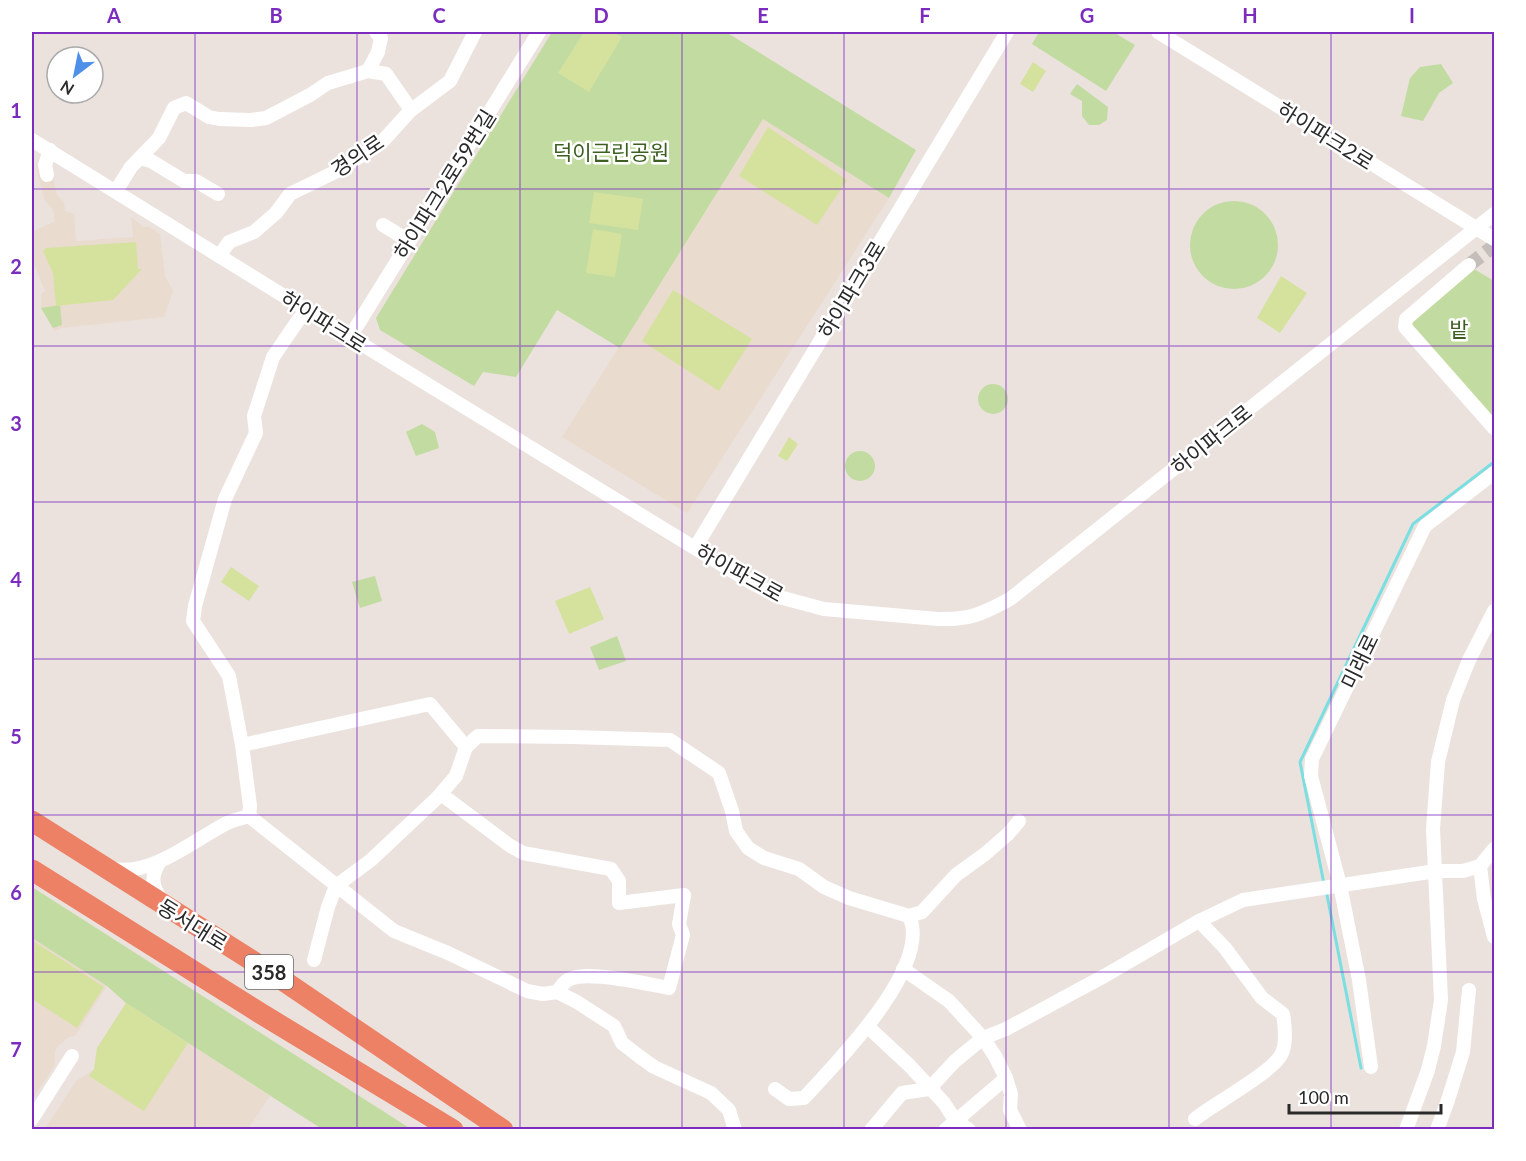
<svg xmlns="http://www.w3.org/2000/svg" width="1526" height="1161" font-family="Lato,'Noto Sans KR',sans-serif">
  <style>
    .education { fill: #eadbcf }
    .green { fill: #c2dba0 }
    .pitch { fill: #d5e29d }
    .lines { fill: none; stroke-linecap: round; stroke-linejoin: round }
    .stream { stroke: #7bdfe2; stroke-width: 3 }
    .minor-tunnel { stroke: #c4bdba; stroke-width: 14; stroke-dasharray: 14 7; stroke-linecap: butt }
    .minor { stroke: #fff; stroke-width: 14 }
    .highway { stroke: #ed8166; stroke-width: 21 }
    .grid { fill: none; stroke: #7b2cbf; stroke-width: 1.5; stroke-opacity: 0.55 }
    .labels { text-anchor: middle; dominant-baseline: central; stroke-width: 5; stroke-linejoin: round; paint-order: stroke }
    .shield { fill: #fff; stroke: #6a6a6a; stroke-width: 1.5 }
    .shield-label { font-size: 20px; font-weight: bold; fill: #2a2a2a }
    .street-label { font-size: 21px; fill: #2a2a2a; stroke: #fff }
    .park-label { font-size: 21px; fill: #3d6022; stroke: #fff }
    .neatline { fill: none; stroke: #7b2cbf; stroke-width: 2 }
    .grid-label { font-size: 20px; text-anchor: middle; font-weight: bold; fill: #7b2cbf }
  </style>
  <rect width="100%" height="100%" fill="#ebe2de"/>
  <!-- education -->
  <g class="education">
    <path d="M763,119L889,198L687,513L562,437Z"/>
    <path d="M36,166L52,174L57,195L64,202L65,211L74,214L76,241L133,237L131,217L143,227H149L160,234L165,276L173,291L164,317L61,328L55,331L53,328L41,308V294L45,291L32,259V232L55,221L53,210L44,199Z"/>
    <path d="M32,938L107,986L75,1036L69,1037L59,1045L55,1051V1065L32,1100Z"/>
    <path d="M126,1003L270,1096L248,1129L44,1130L76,1081L94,1069L97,1048Z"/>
  </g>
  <!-- green -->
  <g class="green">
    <path d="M552,32H726L916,150L889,198L763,119L620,348L557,310L516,377L483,372L474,386L380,330L376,318Z"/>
    <path d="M1039,32H1113L1135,45L1106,91L1032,44Z"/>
    <path d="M1441,64L1453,83L1439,93L1423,121L1401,116L1410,78L1420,67Z"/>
    <path d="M1077,84L1108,107L1107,120L1099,125H1089L1082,116V101L1070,94Z"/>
    <circle cx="1234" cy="245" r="44"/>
    <path d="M1474,269L1494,281V420L1409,325Z"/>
    <path d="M60,305L62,325L53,328L41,308Z"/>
    <circle cx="993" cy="399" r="15"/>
    <path d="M422,424L435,432L439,448L416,456L406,432Z"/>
    <circle cx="860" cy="466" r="15"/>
    <path d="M375,576L382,601L360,608L352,582Z"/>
    <path d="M617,636L626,661L599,670L590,647Z"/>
    <path d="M32,887L411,1129H322L126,1003L107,986L32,938Z"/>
  </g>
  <!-- pitch -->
  <g class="pitch">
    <path d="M584,32H612L622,37L589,92L558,73Z"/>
    <path d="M1033,62L1046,71L1033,92L1020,84Z"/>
    <path d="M768,127L847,180L817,225L739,176Z"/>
    <path d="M594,192L643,199L638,230L589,223Z"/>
    <path d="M593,229L622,234L615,277L586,273Z"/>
    <path d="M136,242L138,269H142L113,300L56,306L53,273L43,251L46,248Z"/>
    <path d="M1281,276L1307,293L1280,333L1257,318Z"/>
    <path d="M673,290L752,339L719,391L642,341Z"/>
    <path d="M789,437L798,444L787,461L778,456Z"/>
    <path d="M231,567L259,586L249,601L221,582Z"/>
    <path d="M590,587L604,619L569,634L555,601Z"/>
    <path d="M32,940L104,987L77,1028L32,999Z"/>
    <path d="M126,1003L188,1043L144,1111L89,1076L94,1069L97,1048Z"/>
  </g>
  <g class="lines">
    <!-- stream -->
    <g class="stream">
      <path d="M1324,884L1300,762L1413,524L1494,462"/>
      <path d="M1326,890L1361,1068"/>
    </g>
    <!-- minor-tunnel -->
    <path class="minor-tunnel" d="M1469,265L1494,246"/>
    <!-- minor -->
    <g class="minor">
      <path d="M1158,32L1494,239"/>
      <path d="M368,71L378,52L381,38L376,32"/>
      <path d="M32,140L350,337L752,583L779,597L824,609L938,619C970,620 982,614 1010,599L1494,214"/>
      <path d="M140,158L151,161L184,181H196L218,194"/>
      <path d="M47,175L45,165L50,150"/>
      <path d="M116,191L131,167L159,138L174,108L186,103L209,117L219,119L251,120L266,118L310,95L328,83L368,71L386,74L411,110"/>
      <path d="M383,225L409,241"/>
      <path d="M219,256L229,242L254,232L276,213L290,194L335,172L381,143L410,111L450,81L475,32"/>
      <path d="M1469,265L1406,319L1405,327L1494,428"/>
      <path d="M350,337L539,32"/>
      <path d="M695,548L1007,32"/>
      <path d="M242,745L430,704L466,747L456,776L437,798L371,860L336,886L328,907L314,960"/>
      <path d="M466,747L478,736L573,737L670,740L719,773L732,811L736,831L748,848L764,858L799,869L824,887L849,898L909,916L922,912L956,875L985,854L1008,834L1019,821"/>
      <path d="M441,794L509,845L523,853L611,869L619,881V903L684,895L679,924L683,935L669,988C648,984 589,970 570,979C564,981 561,987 557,992"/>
      <path d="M249,816L394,931L448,953L527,991L543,994L557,992L577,1002L614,1026L622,1043L640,1057L654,1067L711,1093L729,1110L735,1130"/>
      <path d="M249,816L250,806L242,745L229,676L193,621L195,606L225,499L256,433L254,416L273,357L299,319L307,311"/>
      <path d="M160,861C151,876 151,885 161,899"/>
      <path d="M1480,866L1484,899L1494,937"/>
      <path d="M114,869C152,876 194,840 227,823C233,820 242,818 249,816"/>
      <path d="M903,969L949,1001L983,1038L995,1056L1006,1078L1011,1094L1010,1110L1020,1130"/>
      <path d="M868,1027L909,1065L944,1103L955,1120L969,1130"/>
      <path d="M1371,1067L1359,980L1340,885L1311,776L1312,759L1425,526L1494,473"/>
      <path d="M775,1089L789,1099L804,1098C836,1063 933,966 909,916"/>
      <path d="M32,1119L72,1056"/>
      <path d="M1195,1119C1215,1103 1270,1074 1281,1055C1287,1044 1285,1026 1283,1014L1262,998L1225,948L1199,921"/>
      <path d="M871,1130L902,1093L929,1089L955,1061L983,1038L1006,1029L1106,975L1199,921L1243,900L1436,871H1463L1480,866L1494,849"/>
      <path d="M945,1130L1006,1078"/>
      <path d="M1406,1130L1428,1070L1434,1046L1441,1000L1433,829L1438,762L1453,700L1469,660L1494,611"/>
      <path d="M1437,1130L1448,1100L1463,1052L1469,990"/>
    </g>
    <!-- highway -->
    <g class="highway">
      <path d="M32,821L281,979L503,1130"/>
      <path d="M32,870L260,1013L453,1130"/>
    </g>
  </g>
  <!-- grid -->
  <path class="grid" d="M195,32V1130M357,32V1130M520,32V1130M682,32V1130M844,32V1130M1006,32V1130M1169,32V1130M1331,32V1130M32,189H1494M32,346H1494M32,502H1494M32,659H1494M32,815H1494M32,972H1494"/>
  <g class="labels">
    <!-- shield labels -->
    <rect class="shield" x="245" y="955" width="48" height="34" rx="4.5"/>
    <g class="shield-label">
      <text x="269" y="972">358</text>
    </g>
    <!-- street labels -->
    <g class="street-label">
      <text transform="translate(1326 135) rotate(32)">하이파크2로</text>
      <text transform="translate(357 155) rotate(-34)">경의로</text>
      <text transform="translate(444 184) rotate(-58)">하이파크2로59번길</text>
      <text transform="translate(851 289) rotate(-59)">하이파크3로</text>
      <text transform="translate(324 321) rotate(32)">하이파크로</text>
      <text transform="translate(1211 439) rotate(-39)">하이파크로</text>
      <text transform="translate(740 572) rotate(29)">하이파크로</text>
      <text transform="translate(1359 661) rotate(-64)">미래로</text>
      <text transform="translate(193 924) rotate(32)">동서대로</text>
    </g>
    <!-- park labels -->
    <g class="park-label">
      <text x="611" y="151">덕이근린공원</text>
      <text x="1459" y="328">밭</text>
    </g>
  </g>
  <!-- border -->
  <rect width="1526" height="1161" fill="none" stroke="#ffffff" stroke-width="66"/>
  <!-- north arrow -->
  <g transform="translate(75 75) rotate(212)"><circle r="28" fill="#ffffff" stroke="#aaaaaa" stroke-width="1.5"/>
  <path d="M0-4.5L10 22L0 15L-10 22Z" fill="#4e8fe7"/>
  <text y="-9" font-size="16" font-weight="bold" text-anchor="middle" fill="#2a2a2a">N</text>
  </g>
  <!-- scale -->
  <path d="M1289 1104v9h152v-9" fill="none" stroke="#2a2a2a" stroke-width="3"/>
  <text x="1298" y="1104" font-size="18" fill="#2a2a2a" stroke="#ffffff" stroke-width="4.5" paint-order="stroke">100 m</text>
  <rect x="33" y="33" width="1460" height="1095" class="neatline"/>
  <g class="grid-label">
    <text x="114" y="23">A</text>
    <text x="276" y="23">B</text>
    <text x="439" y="23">C</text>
    <text x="601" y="23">D</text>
    <text x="763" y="23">E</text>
    <text x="925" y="23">F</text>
    <text x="1087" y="23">G</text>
    <text x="1250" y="23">H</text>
    <text x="1412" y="23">I</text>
    <text x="16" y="118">1</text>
    <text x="16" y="274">2</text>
    <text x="16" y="431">3</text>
    <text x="16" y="587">4</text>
    <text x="16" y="744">5</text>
    <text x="16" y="900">6</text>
    <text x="16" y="1057">7</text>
  </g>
</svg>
